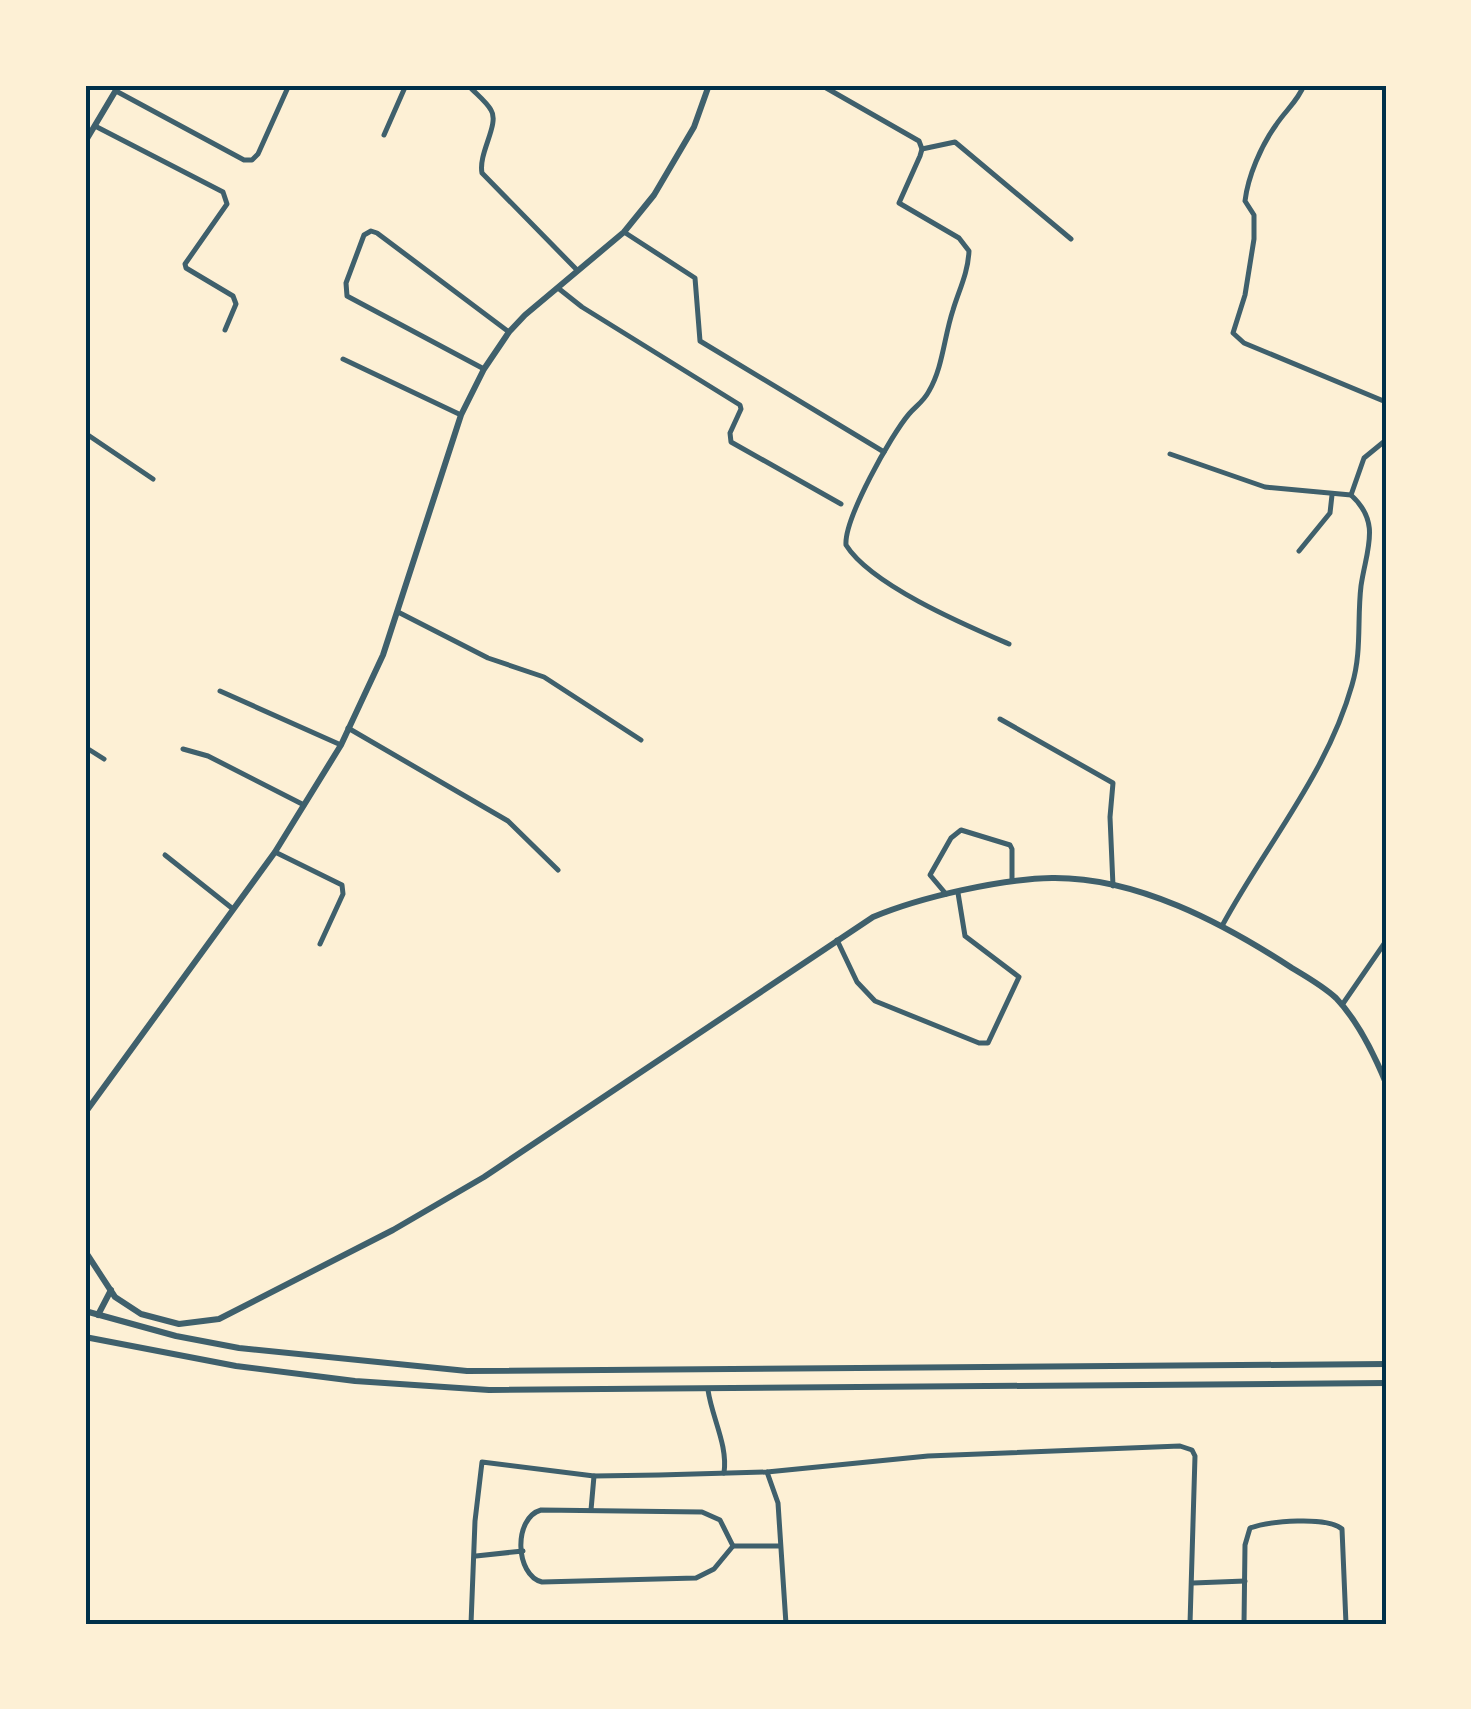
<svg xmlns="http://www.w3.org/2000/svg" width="1471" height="1709" font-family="'Noto Sans',sans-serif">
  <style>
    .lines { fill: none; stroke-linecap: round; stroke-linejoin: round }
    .minor { stroke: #3f606c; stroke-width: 5 }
    .tertiary { stroke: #3f606c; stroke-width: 6 }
    .neatline { fill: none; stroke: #003049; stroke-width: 4 }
  </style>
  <rect width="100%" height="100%" fill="#fdf0d5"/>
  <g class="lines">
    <!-- minor -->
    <g class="minor">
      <path d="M468,85C475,93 486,101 491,110C500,124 478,153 482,173L577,270"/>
      <path d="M821,85L919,141L922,149L920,156L899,203L959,238L969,251C968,273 959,290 953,310C944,337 943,367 929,391C924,401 916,406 909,414C891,435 844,519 846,545C871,585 965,625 1009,644"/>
      <path d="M1304,85C1298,101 1285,111 1276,125C1261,146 1248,176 1245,201L1254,215V239L1245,295L1233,333L1244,343L1386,402"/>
      <path d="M116,91L244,160H252L258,154L289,85"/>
      <path d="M95,126L223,192L227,204L185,264L186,268L233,296L236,304L225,330"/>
      <path d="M384,135L406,85"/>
      <path d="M922,149L955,142L1071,239"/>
      <path d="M624,232L695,278L700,341L884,452"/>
      <path d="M558,288L582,307L740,405L741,409L730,433L731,442L841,504"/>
      <path d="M343,359L461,415"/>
      <path d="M484,369L347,296L346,283L364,235L371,231L377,233L509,332"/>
      <path d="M85,433L153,479"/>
      <path d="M1170,454L1265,487L1351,495"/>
      <path d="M1299,551L1330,513L1332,495"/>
      <path d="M398,612L488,658L544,677L641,740"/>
      <path d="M220,691L341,745"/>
      <path d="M1000,719L1113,783L1110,817L1113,886"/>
      <path d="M348,728L508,821L558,870"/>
      <path d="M85,747L104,759"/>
      <path d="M183,749L208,756L304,805"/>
      <path d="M275,852L342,885L343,894L320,944"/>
      <path d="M165,855L233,909"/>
      <path d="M946,894L930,875L951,838L961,830L1010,845L1012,849V881"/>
      <path d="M1222,926C1265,846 1327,774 1352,685C1362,652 1357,619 1361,586C1366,550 1382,523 1351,495L1364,458L1386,440"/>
      <path d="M837,940L857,982L875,1001L979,1043H988L1019,977L965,936L958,893"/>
      <path d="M1342,1005L1386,941"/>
      <path d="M708,1390C712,1418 728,1445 724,1473"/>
      <path d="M767,1472L778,1503L786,1624"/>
      <path d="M541,1510L702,1512L720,1520L733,1546L714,1569L696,1578L542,1582C515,1575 513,1518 541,1510Z"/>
      <path d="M591,1510L594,1476"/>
      <path d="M733,1546H780"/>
      <path d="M476,1556L523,1551"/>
      <path d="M1193,1583L1245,1581"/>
      <path d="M471,1624L475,1521L482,1462L594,1476L659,1475L767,1472L928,1456L1180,1446L1192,1450L1195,1456L1190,1624"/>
      <path d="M1244,1624L1245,1545L1250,1528C1269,1521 1327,1516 1342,1529L1346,1624"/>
    </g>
    <!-- tertiary -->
    <g class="tertiary">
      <path d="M85,142L119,85"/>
      <path d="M85,1113L275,852L341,745L383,655L461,415L484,369L509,332L525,315L624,232L654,195L694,127L709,85"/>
      <path d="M85,1251L115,1297L141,1314L179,1324L219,1319L393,1230L484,1177L873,917C921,897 1000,879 1052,878C1137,877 1223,923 1292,968C1307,977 1323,986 1336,998C1358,1021 1374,1054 1386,1083"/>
      <path d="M85,1311L176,1336L239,1348L467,1371L1386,1364"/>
      <path d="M98,1315L111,1290"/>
      <path d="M85,1337L236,1366L355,1381L489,1390L1386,1383"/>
    </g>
  </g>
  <!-- border -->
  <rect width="1471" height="1709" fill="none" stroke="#fdf0d5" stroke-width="175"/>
  <rect x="88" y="88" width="1296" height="1534" class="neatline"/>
</svg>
